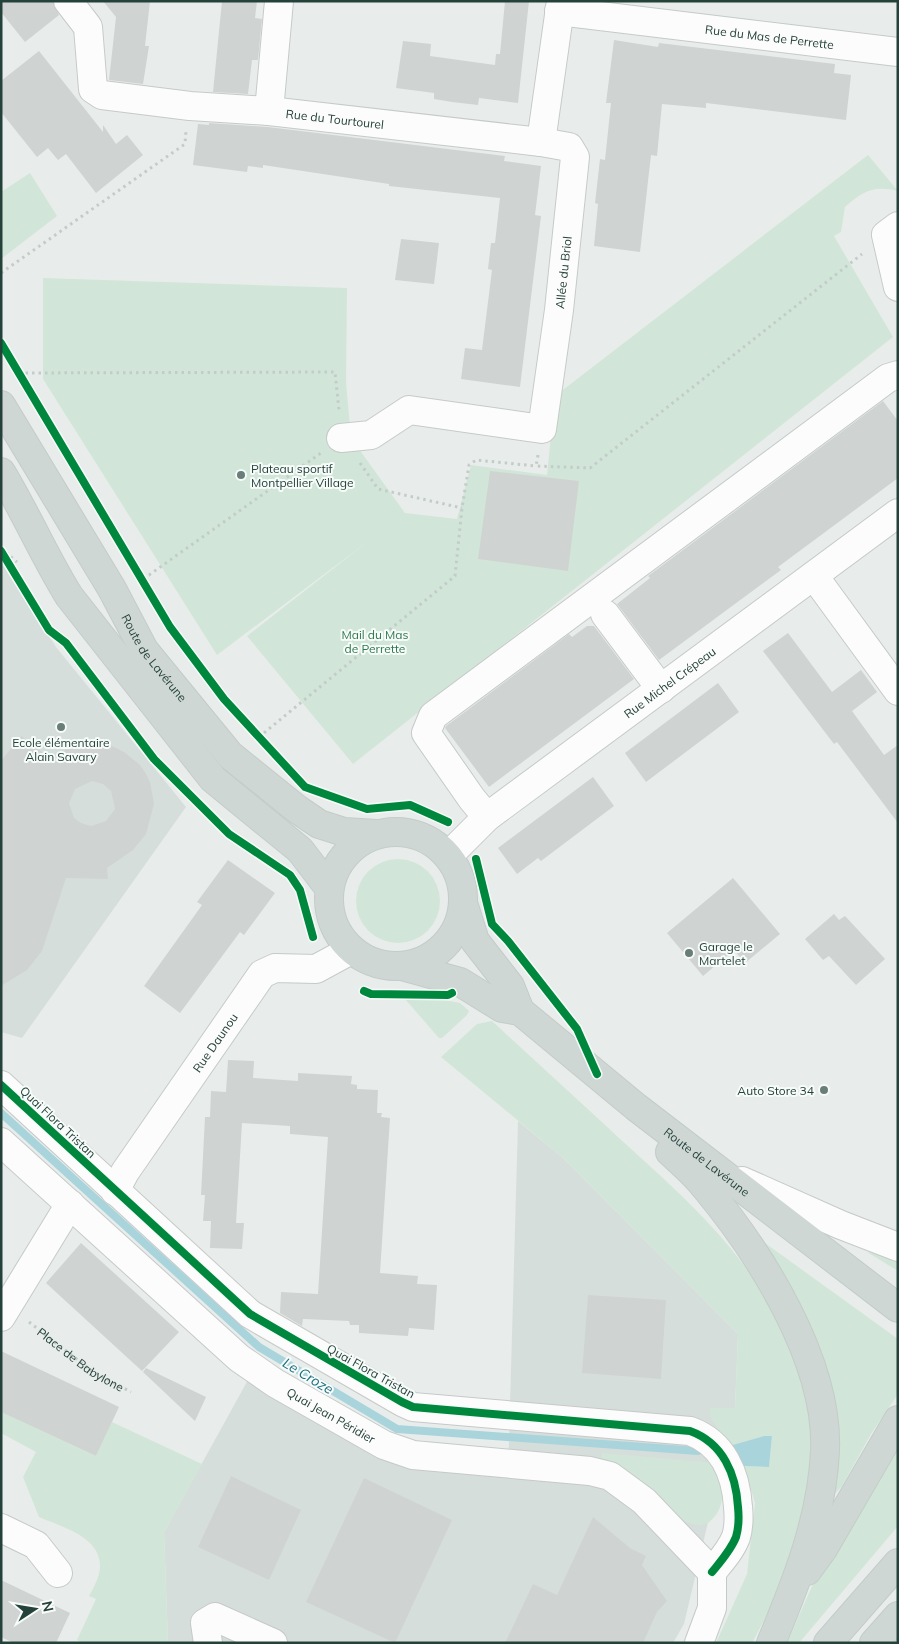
<svg xmlns="http://www.w3.org/2000/svg" width="899" height="1644" font-family="Mulish,sans-serif">
  <style>
    .built { fill: #d6dedb }
    .green { fill: #d1e6d8 }
    .water { fill: #a9d4db }
    .lines { fill: none; stroke-linecap: round; stroke-linejoin: round }
    .stream { stroke: #a9d4db; stroke-width: 8 }
    .building { fill: #cfd4d2; fill-rule: evenodd }
    .minor-casing { stroke: #c5cac8; stroke-width: 30 }
    .major-casing { stroke: #c3ccc9; stroke-width: 30 }
    .path { stroke: #c3ccca; stroke-width: 3; stroke-dasharray: 2.5 4; stroke-linecap: butt }
    .minor { stroke: #fcfcfc; stroke-width: 28 }
    .major { stroke: #cfd7d5; stroke-width: 28 }
    .cycleway-casing { stroke: #f7fbf9; stroke-width: 11 }
    .cycleway { stroke: #00873e; stroke-width: 8 }
    .poi-dot { fill: #697e78; stroke: #f7fbf9; stroke-width: 2 }
    .labels { text-anchor: middle; dominant-baseline: central; stroke-width: 4; stroke-linejoin: round; paint-order: stroke }
    .street-label { font-size: 12px; fill: #24423a; stroke: #f7fbf9 }
    .poi-label { font-size: 12px; fill: #24423a; stroke: #f7fbf9; text-anchor: start }
    .park-label { font-size: 12px; fill: #2d7a4b; stroke: #f7fbf9 }
    .water-label { font-size: 14px; font-style: italic; fill: #1c6f80; stroke: #f7fbf9 }
  </style>
  <rect width="100%" height="100%" fill="#e8edeb"/>
  <!-- built -->
  <g class="built">
    <path d="M1,562L56,647L186,807L22,1038L1,1032Z"/>
    <path d="M518,1121L562,1157L738,1334L735,1408L684,1624L673,1643H168L164,1532L249,1378L392,1462L508,1476Z"/>
  </g>
  <!-- green -->
  <g class="green">
    <path d="M868,155L898,191C873,185 863,191 845,207L841,232L834,236L893,337L353,764L247,636L367,542L217,655L43,379V278L347,288L346,382L351,438L405,513L457,519L471,465L547,475L555,396Z"/>
    <path d="M30,173L57,216L1,259V192Z"/>
    <circle cx="398" cy="901" r="42"/>
    <path d="M429,997L460,1003L469,1011L467,1015L442,1038H439L405,999Z"/>
    <path d="M492,1021C534,1060 576,1098 618,1137C698,1210 766,1267 799,1375C805,1394 811,1413 812,1434C816,1502 785,1584 752,1643H716L747,1574L755,1503L744,1466L769,1467L772,1436H764L729,1446L711,1418L710,1408H735L738,1334L562,1157L441,1057L477,1024Z"/>
    <path d="M765,1243L898,1339V1394L871,1434L842,1486L832,1497Z"/>
    <path d="M867,1252L898,1258V1271Z"/>
    <path d="M1,1412L96,1456L112,1422L202,1464L164,1532L168,1643H83L77,1640L96,1599L89,1596C94,1587 100,1576 100,1566C100,1536 61,1527 39,1517L23,1477L36,1452L1,1433Z"/>
    <path d="M898,1445V1526L799,1643H787L812,1586Z"/>
    <path d="M602,1453L713,1463C723,1484 729,1506 708,1523L699,1525L686,1522L601,1462Z"/>
  </g>
  <!-- water -->
  <path class="water" d="M764,1436H772L769,1467L744,1466L729,1446Z"/>
  <g class="lines">
    <!-- stream -->
    <path class="stream" d="M1,1113L259,1347L397,1429L698,1451"/>
  </g>
  <!-- building -->
  <g class="building">
    <path d="M1,1H53L59,15L25,42L1,12Z"/>
    <path d="M103,1H150L145,46H149L143,84L109,80L116,17Z"/>
    <path d="M222,1H257L255,18L262,19L258,60H252L248,94L213,92Z"/>
    <path d="M505,1H529L518,103L479,98L478,105L452,102L434,99V93L396,88L403,41L431,44L430,56L495,65L496,54H500Z"/>
    <path d="M614,40L658,47L659,43L835,64L834,73L851,75L846,120L706,103V108L662,104L657,156L651,155L640,252L594,246L598,204L595,203L600,159L605,160L611,103H606Z"/>
    <path d="M39,51L103,132V125L116,144L127,135L143,155L96,193L66,154L58,160L48,148L37,157L1,112V81Z"/>
    <path d="M209,123L268,127L505,156L504,161L541,166L535,215L541,216L520,387L461,379L465,348L482,350L492,270L488,269L491,243H495L500,198L389,186V184L263,165V168L248,166L247,172L193,165L198,124L209,125Z"/>
    <path d="M401,239L439,243L434,284L395,280Z"/>
    <path d="M883,401L898,421V478L778,567L781,570L659,660L617,604L650,578L648,576Z"/>
    <path d="M490,471L579,481L568,571L478,559Z"/>
    <path d="M587,626H594L634,679L489,787L445,728L446,726L569,634L572,637Z"/>
    <path d="M788,633L832,692L861,670L877,692L852,711L884,755L898,745V823L837,742L834,744L763,651Z"/>
    <path d="M718,683L739,712L646,782L625,753Z"/>
    <path d="M21,736L50,758L70,747L100,740L124,752L140,765L146,774L150,782L154,804L146,834L133,850L107,868L108,879L66,878L42,951L27,970L1,986V761ZM92,781L103,784L111,791L115,809L106,821L91,826L81,823L74,818L69,803L75,789Z"/>
    <path d="M593,777L614,806L541,861L538,858L517,874L498,848Z"/>
    <path d="M228,860L275,893L244,935L240,932L180,1013L144,986L202,905L197,902Z"/>
    <path d="M733,878L780,934L745,963L734,950L703,976L667,933Z"/>
    <path d="M834,914L839,920L845,916L885,959L856,985L829,956L823,960L805,939Z"/>
    <path d="M228,1060L254,1061L253,1078L298,1081V1073L352,1076L351,1084L357,1085V1089L378,1090L377,1113H382L381,1117L390,1118L380,1273L418,1276L417,1284L437,1285L434,1330L409,1328L408,1336L359,1333V1325H350L349,1321L303,1319L302,1326L280,1313L281,1292L318,1294L328,1137L290,1134V1126L242,1123L236,1223H244L242,1249L210,1248L211,1221H203L205,1195H201L205,1117H210L211,1091L226,1092Z"/>
    <path d="M81,1243L179,1332L142,1371L46,1283Z"/>
    <path d="M588,1295L666,1300L661,1379L582,1373Z"/>
    <path d="M1,1351L119,1407L96,1456L1,1412Z"/>
    <path d="M146,1368L206,1397L195,1421L143,1372Z"/>
    <path d="M231,1476L301,1510L269,1580L198,1547Z"/>
    <path d="M364,1478L452,1520L395,1643L306,1602Z"/>
    <path d="M593,1517L630,1548L646,1556L642,1565L667,1601L657,1612L643,1643H505L533,1584L557,1595Z"/>
    <path d="M1,1580L70,1613L56,1643H14L1,1637Z"/>
  </g>
  <g class="lines">
    <defs>
      <g id="minor">
        <path id="s2" d="M68,1L88,27L93,89L102,95L190,106L269,111L541,142L561,1"/>
        <path id="s3" d="M559,11L898,52"/>
        <path d="M269,111L279,1"/>
        <path d="M898,226L886,235L898,287"/>
        <path id="s4" d="M341,438L371,435L409,410L542,429L559,310L575,157L569,147L541,142"/>
        <path d="M814,576L898,691"/>
        <path d="M605,614L661,689"/>
        <path d="M487,817L472,799L426,733L433,716L888,378L898,375"/>
        <path id="s5" d="M448,856L487,817L898,513"/>
        <path d="M1,1085L250,1314L402,1402L413,1407L690,1431C723,1443 736,1474 738,1507C739,1517 739,1527 736,1537C731,1550 721,1561 712,1572"/>
        <path id="s6" d="M1,1142L239,1358L275,1383L384,1445L413,1455L590,1471L610,1476L644,1501L712,1572"/>
        <path d="M742,1181L841,1225L898,1247"/>
        <path id="s7" d="M115,1191L125,1172L262,974L275,968L316,969L351,950"/>
        <path d="M1,1317L70,1204"/>
        <path d="M1,1528L36,1545L58,1573"/>
        <path d="M208,1643L205,1623L215,1617L273,1643"/>
        <path d="M699,1643L712,1608V1572"/>
      </g>
      <g id="major">
        <path id="s8" d="M1,405L112,589L144,650L230,755L297,809L319,824L344,832L377,834"/>
        <path d="M1,472C26,513 44,556 69,596L213,779L300,850L329,888"/>
        <circle cx="396" cy="899" r="67"/>
        <path d="M463,903L475,941L510,986L520,1011"/>
        <path id="s9" d="M402,966L460,982L502,1008L520,1011L636,1107L898,1308"/>
        <path d="M670,1152C682,1163 695,1174 705,1187C760,1253 829,1361 825,1451C822,1518 797,1581 771,1643"/>
        <path d="M807,1571L823,1549L898,1420"/>
        <path d="M828,1643L898,1563"/>
        <path d="M874,1643L898,1616"/>
      </g>
    </defs>
    <!-- minor casing -->
    <use href="#minor" class="minor-casing"/>
    <!-- major casing -->
    <use href="#major" class="major-casing"/>
    <!-- path -->
    <g class="path">
      <path d="M1,273L185,144L186,131"/>
      <path d="M19,373L335,372L339,410"/>
      <path d="M538,455L536,466L590,468L862,254"/>
      <path d="M360,463L378,489L462,508"/>
      <path d="M1,548L17,562"/>
      <path d="M136,577L149,575L321,453"/>
      <path d="M259,737L455,576L462,508L469,465L476,460L536,466"/>
      <path id="s1" d="M29,1322L92,1371L131,1392"/>
    </g>
    <!-- minor -->
    <use href="#minor" class="minor"/>
    <!-- major -->
    <use href="#major" class="major"/>
    <defs>
      <g id="cycleway">
        <path d="M1,343L170,627L224,699L305,787L367,809L410,805L448,822"/>
        <path d="M1,551L49,630L66,643L154,759L229,834L290,875L300,890L313,937"/>
        <path d="M476,859L492,924L508,941L577,1029L597,1074"/>
        <path d="M364,991L371,994L448,995L452,993"/>
        <path d="M1,1085L250,1314L402,1402L413,1407L690,1431C723,1443 736,1474 738,1507C739,1517 739,1527 736,1537C731,1550 721,1561 712,1572"/>
      </g>
    </defs>
    <!-- cycleway casing -->
    <use href="#cycleway" class="cycleway-casing"/>
    <!-- cycleway -->
    <use href="#cycleway" class="cycleway"/>
  </g>
  <!-- markers -->
  <g class="poi-dot">
    <circle cx="241" cy="475" r="5"/>
    <circle cx="61" cy="727" r="5"/>
    <circle cx="689" cy="953" r="5"/>
    <circle cx="824" cy="1090" r="5"/>
  </g>
  <g class="labels">
    <!-- street labels -->
    <g class="street-label">
      <text stroke="none"><textPath href="#s3" startOffset="212">Rue du Mas de Perrette</textPath></text>
      <text stroke="none"><textPath href="#s2" startOffset="340">Rue du Tourtourel</textPath></text>
      <text stroke="none"><textPath href="#s4" startOffset="368">Allée du Briol</textPath></text>
      <text stroke="none"><textPath href="#s8" startOffset="296">Route de Lavérune</textPath></text>
      <text stroke="none"><textPath href="#s5" startOffset="282">Rue Michel Crépeau</textPath></text>
      <text stroke="none"><textPath href="#s7" startOffset="179">Rue Daunou</textPath></text>
      <text transform="translate(58 1122) rotate(43)">Quai Flora Tristan</text>
      <text stroke="none"><textPath href="#s9" startOffset="368">Route de Lavérune</textPath></text>
      <text stroke="none"><textPath href="#s1" startOffset="64">Place de Babylone</textPath></text>
      <text transform="translate(371 1371) rotate(29)">Quai Flora Tristan</text>
      <text stroke="none"><textPath href="#s6" startOffset="430">Quai Jean Péridier</textPath></text>
    </g>
    <!-- poi labels -->
    <g class="poi-label">
      <text x="251" y="468">Plateau sportif<tspan x="251" dy="14">Montpellier Village</tspan></text>
      <text x="61" y="742" text-anchor="middle">Ecole élémentaire<tspan x="61" dy="14">Alain Savary</tspan></text>
      <text x="699" y="946">Garage le<tspan x="699" dy="14">Martelet</tspan></text>
      <text x="814" y="1090" text-anchor="end">Auto Store 34</text>
    </g>
    <!-- park labels -->
    <g class="park-label">
      <text x="375" y="634">Mail du Mas<tspan x="375" dy="14">de Perrette</tspan></text>
    </g>
    <!-- water labels -->
    <g class="water-label">
      <text transform="translate(308 1376) rotate(31)">Le Croze</text>
    </g>
  </g>
  <!-- border -->
  <rect width="899" height="1644" fill="none" stroke="#24423a" stroke-width="5"/>
  <!-- north arrow -->
  <g transform="translate(35 1609) rotate(78)" stroke="#f7fbf9" stroke-width="4" paint-order="stroke">
  <path d="M0-4L9 19L0 12L-9 19Z" fill="#24423a"/>
  <text y="-8" font-size="14" font-weight="bold" text-anchor="middle" fill="#24423a">N</text>
  </g>
</svg>
